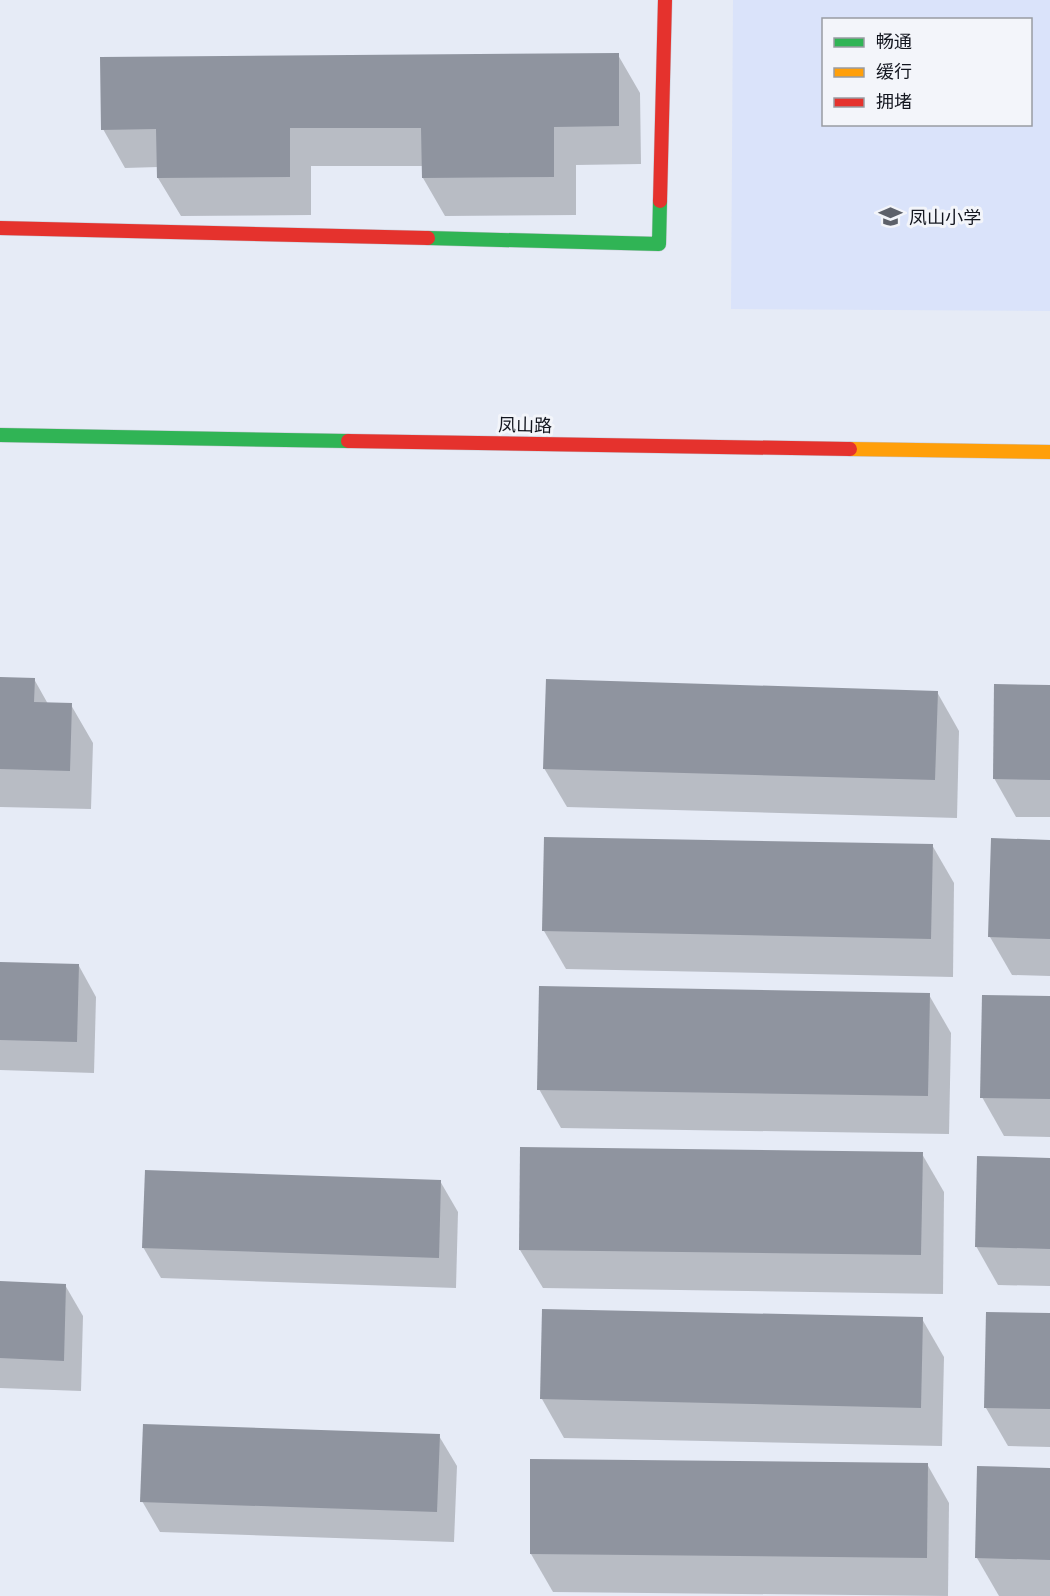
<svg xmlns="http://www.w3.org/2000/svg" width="1050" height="1596" font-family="'PT Sans Narrow','Noto Sans SC',sans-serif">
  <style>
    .built { fill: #dae3fa; fill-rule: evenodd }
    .shadow { fill: #0003 }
    .building { fill: #8f949f }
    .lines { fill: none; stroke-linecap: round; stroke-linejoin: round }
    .fast-casing { stroke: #c5c9d3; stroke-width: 15 }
    .slow-casing { stroke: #c5c9d3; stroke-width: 15 }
    .jam-casing { stroke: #c5c9d3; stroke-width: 15 }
    .fast { stroke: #30b455; stroke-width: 14 }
    .slow { stroke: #ff9f0a; stroke-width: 14 }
    .jam { stroke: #e5322d; stroke-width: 14 }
    .labels { text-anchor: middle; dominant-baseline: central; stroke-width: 6; stroke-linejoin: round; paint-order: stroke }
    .poi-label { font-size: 18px; fill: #13161f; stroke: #f3f5fa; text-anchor: start }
    .street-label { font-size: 18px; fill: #13161f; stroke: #f3f5fa }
  </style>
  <rect width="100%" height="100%" fill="#e6ebf6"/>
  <!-- built -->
  <path class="built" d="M733,0H1050V311L731,309ZM824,20H1030V124H824Z"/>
  <!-- shadow -->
  <g class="shadow">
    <path d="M618,55L640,93L641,164L576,165V215L445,216L423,178V166H311V215L181,216L158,178V167L125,168L103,129Z"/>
    <path d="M0,679H34L48,704L71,705L93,743L91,809L0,807Z"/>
    <path d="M1050,687V817H1016L994,778Z"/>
    <path d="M937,692L959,731L957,818L567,807L544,768Z"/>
    <path d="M1050,842V976L1012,975L990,937Z"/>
    <path d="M932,845L954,883L953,977L566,969L544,931Z"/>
    <path d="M0,963L79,966L96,997L94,1073L0,1070Z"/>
    <path d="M929,995L951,1033L949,1134L561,1128L539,1089Z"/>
    <path d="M1050,997V1137L1004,1136L982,1097Z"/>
    <path d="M922,1154L944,1192L943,1294L543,1288L520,1250Z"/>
    <path d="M1050,1159V1286L998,1285L976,1246Z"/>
    <path d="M440,1181L458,1212L456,1288L161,1278L143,1247Z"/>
    <path d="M0,1283L65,1285L83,1316L81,1391L0,1388Z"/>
    <path d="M544,1310L922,1319L944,1357L942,1446L564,1438L542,1399Z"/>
    <path d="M1050,1314V1447L1008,1446L986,1408Z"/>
    <path d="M439,1436L457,1466L454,1542L160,1532L142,1501Z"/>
    <path d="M927,1464L949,1503L948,1596L553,1592L531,1554Z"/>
    <path d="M1050,1470V1596H999L977,1558Z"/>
  </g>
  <!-- building -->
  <g class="building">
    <path d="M619,53V126L554,127V177L422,178L421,128H290V177L157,178L156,129L101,130L100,57Z"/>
    <path d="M0,677L35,678L34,702L72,703L70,771L0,769Z"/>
    <path d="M546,679L938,691L935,780L543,769Z"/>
    <path d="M994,684L1050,685V780L993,779Z"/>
    <path d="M544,837L933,844L931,939L542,931Z"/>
    <path d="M991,838L1050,840V939L988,937Z"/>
    <path d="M0,962L79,964L77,1042L0,1040Z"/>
    <path d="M539,986L930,993L928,1096L537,1090Z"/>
    <path d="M982,995L1050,996V1099L980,1098Z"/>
    <path d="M520,1147L923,1152L921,1255L519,1250Z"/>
    <path d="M977,1156L1050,1158V1249L975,1247Z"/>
    <path d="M145,1170L441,1180L439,1258L142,1248Z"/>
    <path d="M0,1281L66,1284L64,1361L0,1358Z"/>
    <path d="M542,1309L923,1317L921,1408L540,1399Z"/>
    <path d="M986,1312L1050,1313V1409L984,1408Z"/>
    <path d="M143,1424L440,1434L437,1512L140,1502Z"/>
    <path d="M530,1459L928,1463L927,1558L530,1554Z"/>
    <path d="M977,1466L1050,1468V1560L975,1558Z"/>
  </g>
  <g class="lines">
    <defs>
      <g id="fast">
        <path d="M428,238L659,244L660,201"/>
        <path d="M0,435L348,441"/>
      </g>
      <path id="slow" d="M850,449L1050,452"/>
      <g id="jam">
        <path d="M660,201L665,0"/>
        <path d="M0,228L428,238"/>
        <path d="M348,441L850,449"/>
      </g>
    </defs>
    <!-- fast casing -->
    <use href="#fast" class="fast-casing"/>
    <!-- slow casing -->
    <use href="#slow" class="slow-casing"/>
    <!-- jam casing -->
    <use href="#jam" class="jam-casing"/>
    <!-- fast -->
    <use href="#fast" class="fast"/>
    <!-- slow -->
    <use href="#slow" class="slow"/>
    <!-- jam -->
    <use href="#jam" class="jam"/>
  </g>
  <!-- icons -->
  <defs>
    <symbol id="school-bare" viewBox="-9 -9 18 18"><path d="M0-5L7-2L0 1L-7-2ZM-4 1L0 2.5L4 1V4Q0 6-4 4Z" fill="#5d616a" stroke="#f3f5fa" stroke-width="2.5" paint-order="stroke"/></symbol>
  </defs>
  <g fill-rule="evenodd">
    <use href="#school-bare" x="874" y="200" width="33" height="33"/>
  </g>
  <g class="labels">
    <!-- poi labels -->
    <g class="poi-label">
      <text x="909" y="217">凤山小学</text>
    </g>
    <!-- street labels -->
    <g class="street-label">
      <text transform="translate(525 425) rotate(1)">凤山路</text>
    </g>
  </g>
  <!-- legend -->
  <rect x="822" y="18" width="210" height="108" fill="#f3f5fa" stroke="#999ca2" stroke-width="1.5"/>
  <rect x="834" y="38" width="30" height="9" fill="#30b455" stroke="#999ca2" stroke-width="1.5"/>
  <text x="876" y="48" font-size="18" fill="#13161f">畅通</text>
  <rect x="834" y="68" width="30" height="9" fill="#ff9f0a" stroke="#999ca2" stroke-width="1.5"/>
  <text x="876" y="78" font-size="18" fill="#13161f">缓行</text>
  <rect x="834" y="98" width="30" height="9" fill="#e5322d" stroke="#999ca2" stroke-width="1.5"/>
  <text x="876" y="108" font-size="18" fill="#13161f">拥堵</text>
</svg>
